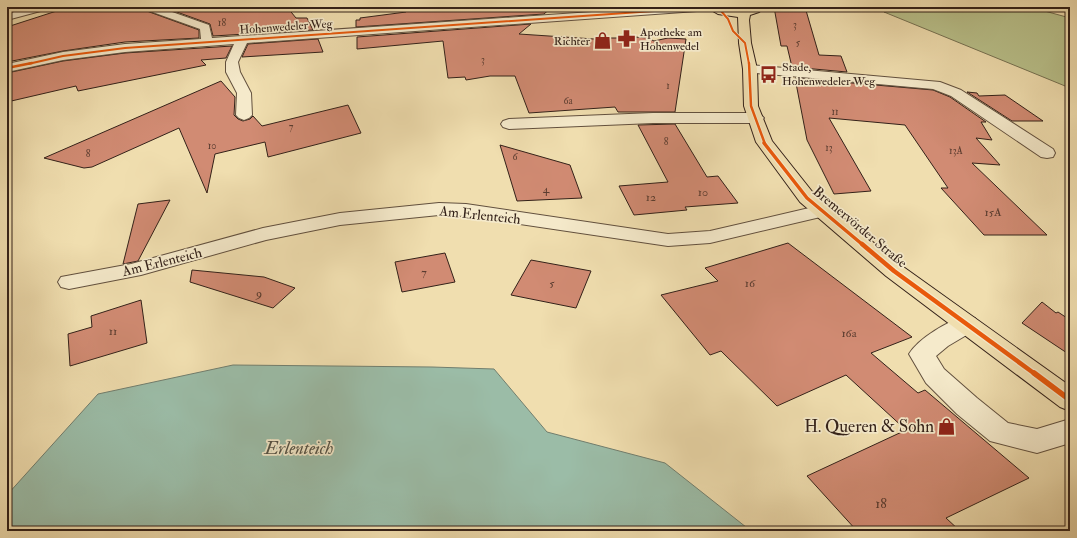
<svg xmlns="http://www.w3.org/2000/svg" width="1077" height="538" font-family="'IM FELL Double Pica',serif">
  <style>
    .green { fill: #b9c18b; stroke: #767152 }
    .water { fill: #9bbca7; stroke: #717e6e }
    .building { fill: #d18b73; stroke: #332119 }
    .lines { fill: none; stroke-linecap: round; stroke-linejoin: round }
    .minor-casing { stroke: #62503e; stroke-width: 2 }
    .major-casing { stroke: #332119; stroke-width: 2 }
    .minor { fill: #f5eacb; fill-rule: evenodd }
    .major { fill: #f0deaf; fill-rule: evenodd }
    .cycleway-far4-casing { stroke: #f5eacb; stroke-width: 3.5 }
    .cycleway-far3-casing { stroke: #f5eacb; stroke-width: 4 }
    .cycleway-far2-casing { stroke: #f5eacb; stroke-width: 5.5 }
    .cycleway-far1-casing { stroke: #f5eacb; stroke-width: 7 }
    .cycleway-casing { stroke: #f5eacb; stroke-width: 8 }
    .cycleway-far4 { stroke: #e8590c; stroke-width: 2 }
    .cycleway-far3 { stroke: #e8590c; stroke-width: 2.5 }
    .cycleway-far2 { stroke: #e8590c; stroke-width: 3.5 }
    .cycleway-far1 { stroke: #e8590c; stroke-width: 4.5 }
    .cycleway { stroke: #e8590c; stroke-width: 5.5 }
    .labels { text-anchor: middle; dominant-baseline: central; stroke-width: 3.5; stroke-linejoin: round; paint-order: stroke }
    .far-number-label { font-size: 10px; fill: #5a3c30 }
    .far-street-label { font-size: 12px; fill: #332119; stroke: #f5eacb }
    .far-poi-label { font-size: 12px; fill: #332119; stroke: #f5eacb; text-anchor: start }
    .number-label { font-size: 12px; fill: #5a3c30 }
    .street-label { font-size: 14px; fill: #332119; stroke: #f5eacb }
    .near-number-label { font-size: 14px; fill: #5a3c30 }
    .near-poi-label { font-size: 17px; fill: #332119; stroke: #f5eacb; text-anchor: end }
    .near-water-label { font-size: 18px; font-style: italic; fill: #525044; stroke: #f5eacb }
  </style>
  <rect width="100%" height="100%" fill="#f0deaf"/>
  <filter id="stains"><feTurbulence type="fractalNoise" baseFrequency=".005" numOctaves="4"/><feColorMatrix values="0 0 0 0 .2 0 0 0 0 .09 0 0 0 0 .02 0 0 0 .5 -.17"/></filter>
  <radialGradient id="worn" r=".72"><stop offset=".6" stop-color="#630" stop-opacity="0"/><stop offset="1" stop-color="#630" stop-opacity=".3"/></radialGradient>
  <!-- green -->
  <path class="green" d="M913,7H1030L1070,18V88L884,12Z"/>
  <!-- water -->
  <path class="water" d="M233,365L432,367L494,369L547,432L665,463L751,531H7V495L98,394Z"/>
  <!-- building -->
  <g class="building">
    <path d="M69,7H142L144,10L199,30V38L125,42L63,51L7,62V27Z"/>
    <path d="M163,7H287L296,18H307L313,30L213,36L210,24Z"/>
    <path d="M406,7H552L544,14L356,27V20H360V18L406,12Z"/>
    <path d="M774,7H805L819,55L841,56L847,72L792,67L787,46H781Z"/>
    <path d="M531,24L519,34L609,40L610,38H635V37L648,38L654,41L668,38L686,39L675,112H618L615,107L529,113L515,76H490L466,80L465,77L448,78L443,41L357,49V37Z"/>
    <path d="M318,39L323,52L242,57L248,44Z"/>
    <path d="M232,46L226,58L201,60L206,65L78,91L76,86L7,102V73L63,61L125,53Z"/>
    <path d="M795,78L933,90L950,97L986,122H981L992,140L976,138L1000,165L972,163L1047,235H984L941,188H948L905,125L829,118L871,191L834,194L807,140Z"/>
    <path d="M221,81L235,97L234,115L238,119L243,121L250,119L253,116L262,126L348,105L361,133L268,157L265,142L215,154L207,193L179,128L92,167L84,168L44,158Z"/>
    <path d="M967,92L977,93L979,96L1005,95L1043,121H1012Z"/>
    <path d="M675,124L707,177L718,176L738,203L685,207L687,210L634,215L619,186L668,182L638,125Z"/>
    <path d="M500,145L570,165L582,198L517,201Z"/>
    <path d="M170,200L138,261L123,264L138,204Z"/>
    <path d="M788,243L912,337L871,353L918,393L925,390L1029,478L946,518L960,531H857L807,476L906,430L846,375L777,406L721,351L710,355L661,295L718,281L705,268Z"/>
    <path d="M445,253L455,282L402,292L395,262Z"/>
    <path d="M531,260L591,271L576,308L511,295Z"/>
    <path d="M192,270L264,277L295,288L273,308L190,282Z"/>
    <path d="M141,300L147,343L70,366L68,334L92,327L91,316Z"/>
    <path d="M1042,302L1056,313L1058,312L1070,320V355L1022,323Z"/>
  </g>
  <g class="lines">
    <defs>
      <g id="minor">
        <path d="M32,7H49L48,9L7,20V14Z"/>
        <path d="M143,7H158L209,25L212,38L665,7H716L711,10L247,43L238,62L240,72L251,93L252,115L249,118L244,120L239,118L236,115L237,93L226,72V62L234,44L125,52L63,60L7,72V64L63,52L125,44L201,39L200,29L144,9Z"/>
        <path d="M750,65L940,82L961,90L1053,149L1055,153L1053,157L1047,158L1041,157L951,96L933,89L745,72L743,69L745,66Z"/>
        <path d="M653,113H756L761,115L764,118L761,121L756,123H653L509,129L503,127L501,124L503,121L509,119Z"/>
        <path d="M439,203L466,204L668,234L710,231L822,205L829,207L832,211L829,215L710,243L668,246L466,216L439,215L340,225L266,240L141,275L69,289L61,287L58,282L61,277L131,264L263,228L340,213Z"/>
        <path d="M966,316L975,318L978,324L975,330L948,346L936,356L944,369L977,398L1008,423L1037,429L1070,419V443L1037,453L990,441L957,414L926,383L909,354C919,338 948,321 966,316Z"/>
      </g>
      <path id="major" d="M706,7C717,7 726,10 737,10C747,10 755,7 765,7L759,12L750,15L749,20L751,43L757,69L758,106L772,141L814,194L902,266L1070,386V411L1060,407L886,276L800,202L756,142L744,106L743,69L739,43L738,17L718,14Z"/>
    </defs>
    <!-- minor casing -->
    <use href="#minor" class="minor-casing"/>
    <!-- major casing -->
    <use href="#major" class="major-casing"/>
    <!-- minor -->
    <use href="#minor" class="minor"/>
    <!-- major -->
    <use href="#major" class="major"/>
    <defs>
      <g id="cycleway-far4">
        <path d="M721,11L728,19L733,31L745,43L749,64"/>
        <path d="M28,64L63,56L125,48L711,7"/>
      </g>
      <g id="cycleway-far3">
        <path d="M749,63L751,106L765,144"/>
        <path d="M7,68L32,63"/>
      </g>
      <path id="cycleway-far2" d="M764,143L807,198L863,245"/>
      <path id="cycleway-far1" d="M862,244L894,271L1035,374"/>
      <path id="cycleway" d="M1034,373L1070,400"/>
    </defs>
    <!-- cycleway-far4 casing -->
    <use href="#cycleway-far4" class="cycleway-far4-casing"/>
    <!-- cycleway-far3 casing -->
    <use href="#cycleway-far3" class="cycleway-far3-casing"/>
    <!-- cycleway-far2 casing -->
    <use href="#cycleway-far2" class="cycleway-far2-casing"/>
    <!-- cycleway-far1 casing -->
    <use href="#cycleway-far1" class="cycleway-far1-casing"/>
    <!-- cycleway casing -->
    <use href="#cycleway" class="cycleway-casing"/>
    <!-- cycleway-far4 -->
    <use href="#cycleway-far4" class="cycleway-far4"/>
    <!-- cycleway-far3 -->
    <use href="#cycleway-far3" class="cycleway-far3"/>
    <!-- cycleway-far2 -->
    <use href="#cycleway-far2" class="cycleway-far2"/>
    <!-- cycleway-far1 -->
    <use href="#cycleway-far1" class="cycleway-far1"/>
    <!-- cycleway -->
    <use href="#cycleway" class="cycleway"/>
  </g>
  <!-- icons -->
  <defs>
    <symbol id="pharmacy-bare" viewBox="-9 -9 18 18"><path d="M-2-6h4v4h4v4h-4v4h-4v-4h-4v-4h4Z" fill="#8f2418" stroke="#f5eacb" stroke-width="2.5" paint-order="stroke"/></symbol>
    <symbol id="shop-bare" viewBox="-9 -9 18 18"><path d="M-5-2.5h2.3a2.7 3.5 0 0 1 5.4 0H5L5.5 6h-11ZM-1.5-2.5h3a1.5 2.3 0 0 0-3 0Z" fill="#8f2418" stroke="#f5eacb" stroke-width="2.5" paint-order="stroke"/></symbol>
    <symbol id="bus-bare" viewBox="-9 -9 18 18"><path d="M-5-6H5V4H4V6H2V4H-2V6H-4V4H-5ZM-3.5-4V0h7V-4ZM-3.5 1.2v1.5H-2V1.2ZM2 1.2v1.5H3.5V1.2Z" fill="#8f2418" stroke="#f5eacb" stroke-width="2.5" paint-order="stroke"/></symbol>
  </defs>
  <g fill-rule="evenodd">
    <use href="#pharmacy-bare" x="614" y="26" width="25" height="25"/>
    <use href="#shop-bare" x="590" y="28" width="25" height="25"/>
    <use href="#bus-bare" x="756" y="62" width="25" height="25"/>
    <use href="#shop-bare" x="934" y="414" width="25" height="25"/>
  </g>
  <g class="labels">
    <!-- far-number labels -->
    <g class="far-number-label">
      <text x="222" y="23">18</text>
      <text x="795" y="25">3</text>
      <text x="798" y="43">5</text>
      <text x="483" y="60">3</text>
      <text x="668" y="86">1</text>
      <text x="568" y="101">6a</text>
      <text x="835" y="112">11</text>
      <text x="291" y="127">7</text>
      <text x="666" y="142">8</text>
      <text x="212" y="146">10</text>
      <text x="829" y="148">13</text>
      <text x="956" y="151">13A</text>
      <text x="88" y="154">8</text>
      <text x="515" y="157">6</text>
    </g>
    <!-- far-street labels -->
    <g class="far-street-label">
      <text transform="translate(286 27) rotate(-4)">Hohenwedeler Weg</text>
    </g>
    <!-- far-poi labels -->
    <g class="far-poi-label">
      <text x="640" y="32">Apotheke am<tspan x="640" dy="14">Hohenwedel</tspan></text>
      <text x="590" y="41" text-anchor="end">Richter</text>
      <text x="782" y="67">Stade,<tspan x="782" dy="14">Hohenwedeler Weg</tspan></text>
    </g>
    <!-- number labels -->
    <g class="number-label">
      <text x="546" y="189">4</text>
      <text x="703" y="192">10</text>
      <text x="651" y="197">12</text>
      <text x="993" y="212">15A</text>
      <text x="424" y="272">7</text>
      <text x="552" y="283">5</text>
      <text x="750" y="283">16</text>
      <text x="259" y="293">9</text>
      <text x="113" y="331">11</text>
      <text x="849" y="333">16a</text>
    </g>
    <!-- street labels -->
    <g class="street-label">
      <text transform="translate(480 215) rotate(6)">Am Erlenteich</text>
      <text transform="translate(860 227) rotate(40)">Bremervörder Straße</text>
      <text transform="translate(162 262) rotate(-14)">Am Erlenteich</text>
    </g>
    <!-- near-number labels -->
    <g class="near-number-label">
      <text x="881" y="503">18</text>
    </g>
    <!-- near-poi labels -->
    <g class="near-poi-label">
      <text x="934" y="426">H. Queren &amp; Sohn</text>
    </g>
    <!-- near-water labels -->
    <g class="near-water-label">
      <text x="299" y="448">Erlenteich</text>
    </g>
  </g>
  <!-- margin -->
  <rect width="1077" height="538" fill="none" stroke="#f0deaf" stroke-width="24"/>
  <rect x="8" y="8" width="1061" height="522" fill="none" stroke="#332119" stroke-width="2"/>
  <rect x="12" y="12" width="1053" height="514" fill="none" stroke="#332119"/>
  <rect width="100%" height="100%" filter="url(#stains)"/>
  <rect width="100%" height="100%" fill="url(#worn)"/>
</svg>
